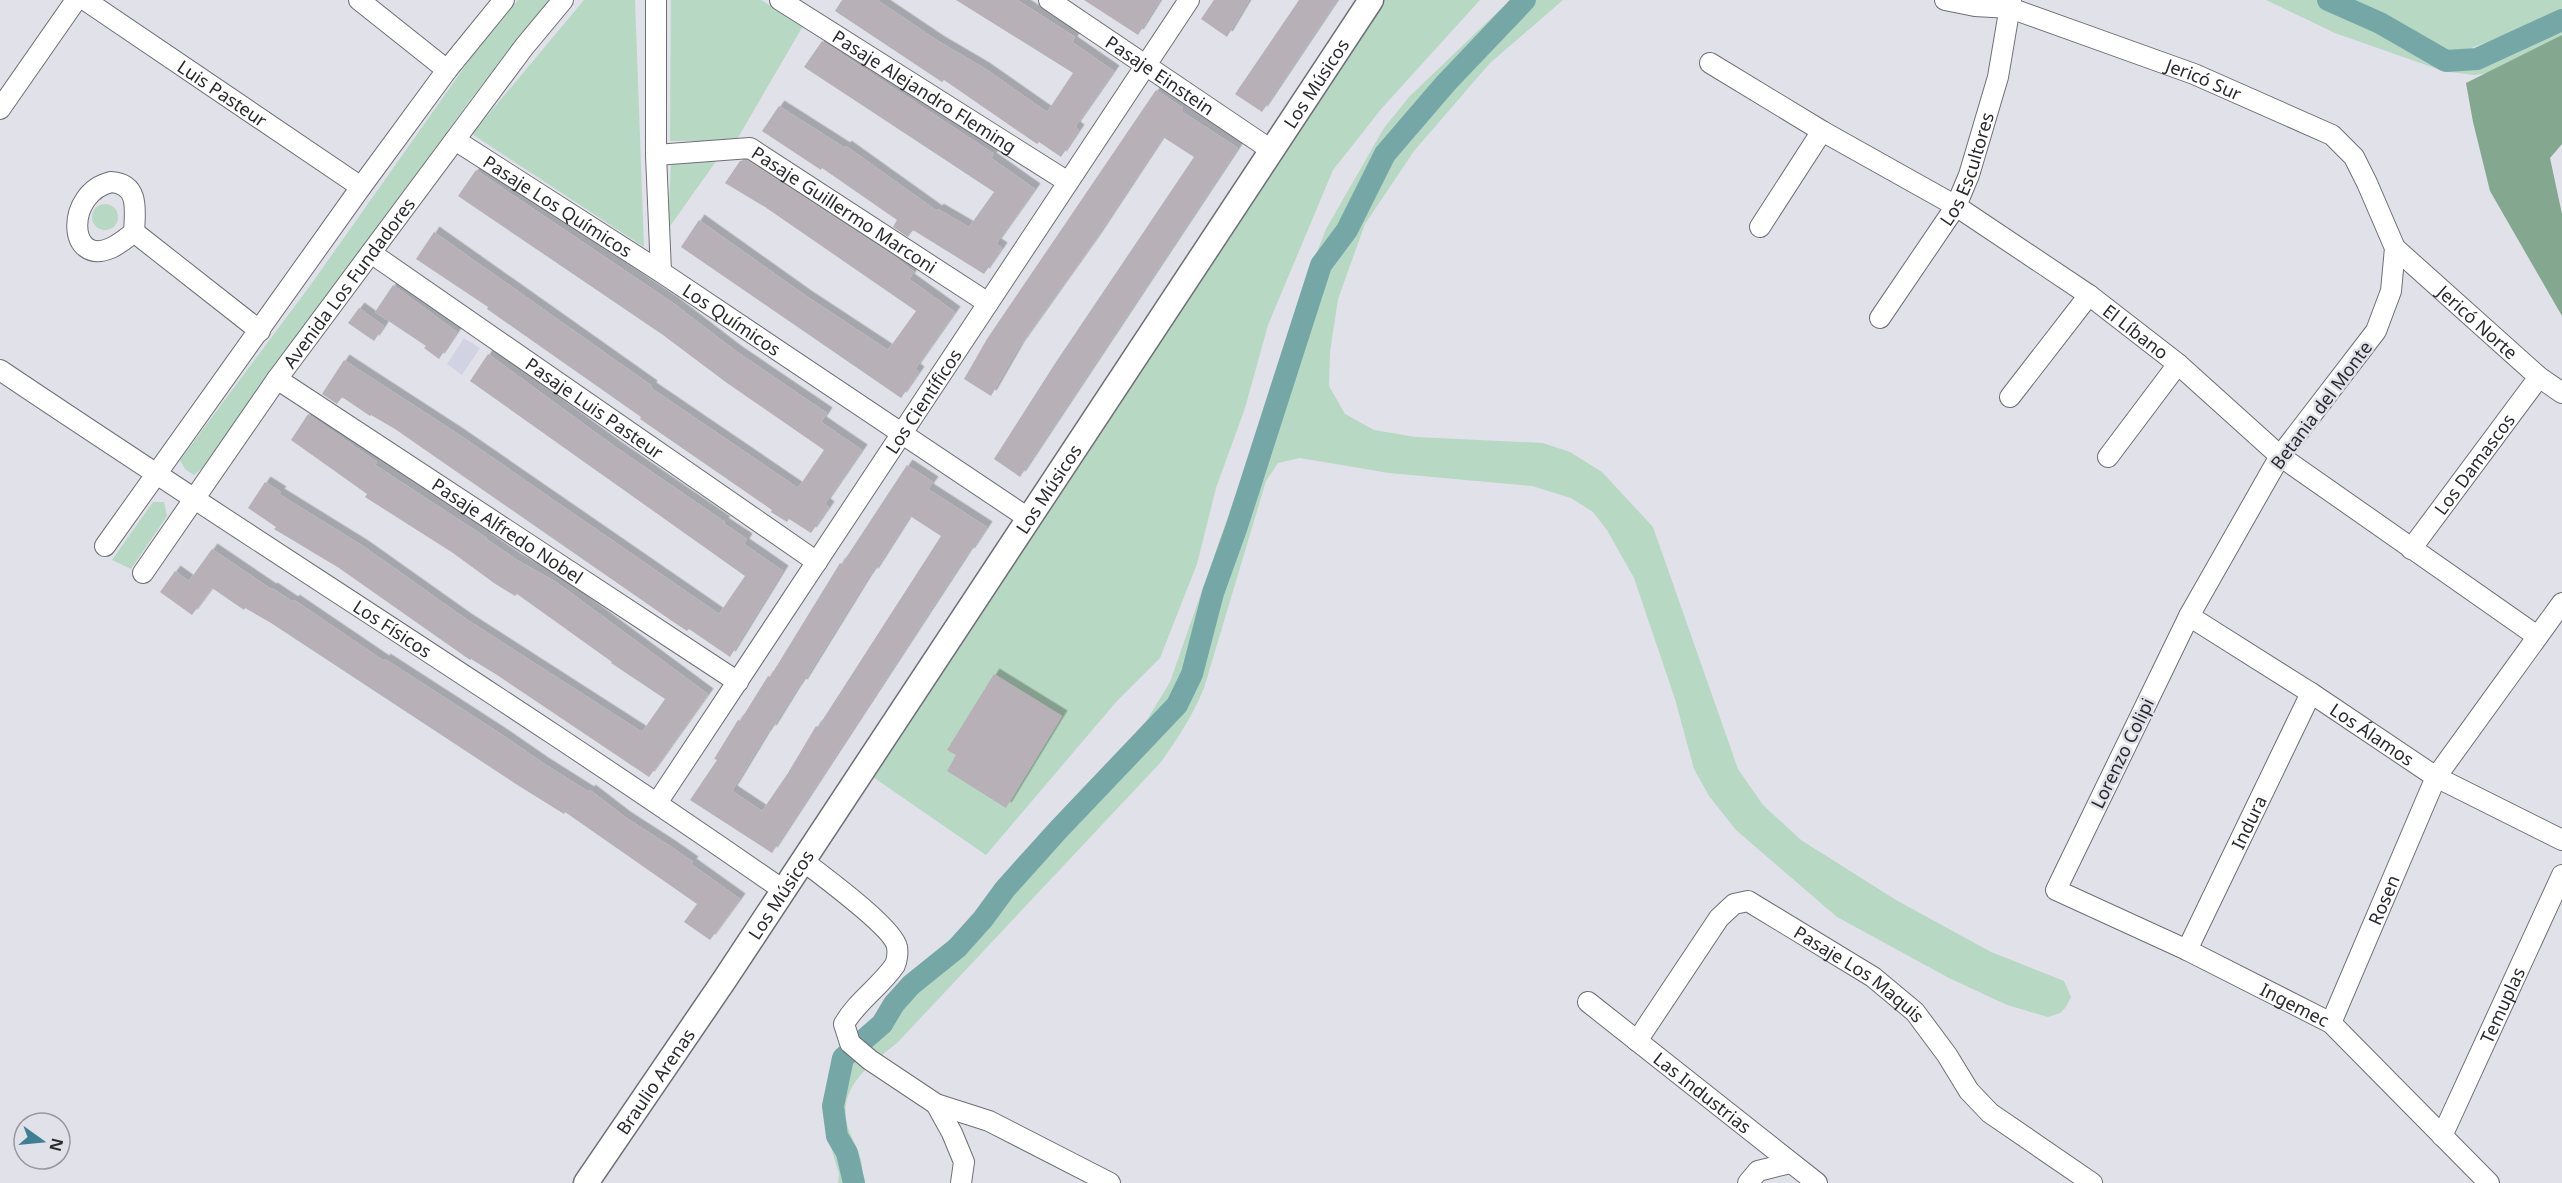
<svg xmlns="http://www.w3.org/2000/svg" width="2562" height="1183" font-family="'Noto Sans',sans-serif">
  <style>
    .built { fill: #d2d3e2 }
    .green { fill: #b7d8c2 }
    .forest { fill: #84a78f }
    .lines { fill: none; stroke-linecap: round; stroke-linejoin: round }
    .canal { stroke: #76a7a7; stroke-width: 22 }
    .building { fill: #b7b0b6; fill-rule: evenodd; filter: url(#shadow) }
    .minor-casing { stroke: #6e6f76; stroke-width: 22 }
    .tertiary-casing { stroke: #6e6f76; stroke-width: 27 }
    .minor { stroke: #fff; stroke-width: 20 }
    .tertiary { stroke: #fff; stroke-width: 24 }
    .labels { text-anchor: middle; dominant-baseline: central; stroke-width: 5; stroke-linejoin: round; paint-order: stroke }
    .street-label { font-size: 18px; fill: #2a2a2e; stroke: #e1e1ea }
  </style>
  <defs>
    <filter id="shadow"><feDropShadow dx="5.5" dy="-5.5" stdDeviation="0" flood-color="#0004"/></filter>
  </defs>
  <rect width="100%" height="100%" fill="#e1e1ea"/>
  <!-- built -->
  <path class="built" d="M464,338L480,348L462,375L447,364Z"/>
  <!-- green -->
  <g class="green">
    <path d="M518,0H549L467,104L298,342L201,469L194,475L185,469L180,460L312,283L473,55Z"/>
    <path d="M584,0H635L644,247L472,134Z"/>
    <path d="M671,0H761L803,26L736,141H670Z"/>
    <path d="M1378,0H1480L1382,108L1333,170L1268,325L1245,408L1216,488L1197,564L1160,658L1117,701L986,855L870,775Z"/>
    <path d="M1510,0H1563L1490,63L1414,151L1365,224L1338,299L1330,352L1329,386L1345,414L1374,430L1416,437L1543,443L1570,452L1602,472L1653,527L1738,769L1763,805L1801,840L1896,900L1991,952L2064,981L2071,997L2066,1007L2060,1013L2048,1017L2007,1005L1949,978L1837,917L1736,830L1709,796L1694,769L1675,699L1634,578L1607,530L1593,512L1571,498L1532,486L1389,473L1300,458L1278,463L1266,481L1204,688C1193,715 1178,738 1161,762L898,1042C872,1064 838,1085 847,1124C850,1136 858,1147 861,1160C863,1167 862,1175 863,1183H838L839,1174L825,1127L827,1082L837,1060L892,1007L1147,720L1170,682L1275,382L1298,301L1326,229L1384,128L1409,97Z"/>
    <path d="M2266,0H2330L2412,33L2346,0H2562V14L2463,51C2495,63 2535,35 2562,21V48L2503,71L2474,75L2443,71L2335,33Z"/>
    <path d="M719,157L668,229L671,162Z"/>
    <circle cx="105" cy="217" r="13"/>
    <path d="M153,502H164L167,516L131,569L112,560Z"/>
  </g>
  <!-- forest -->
  <path class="forest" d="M2562,35V144L2550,158L2562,214V316L2490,191L2473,122L2466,83Z"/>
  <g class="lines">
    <!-- canal -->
    <g class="canal">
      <path d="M2328,0L2380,23L2446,61L2477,59L2562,20"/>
      <path d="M854,1183L847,1153L837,1136L833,1106L843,1058L882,1024L894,1004L911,985L957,948L983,919L1005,889L1059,829L1177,705L1192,674L1213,593L1237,526L1321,265L1347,230L1385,154L1446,83L1525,0"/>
    </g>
  </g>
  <!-- building -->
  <g class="building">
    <path d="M842,0H877L938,41L984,68L1047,112L1073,73L956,0H1017L1075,37L1072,42L1114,71L1075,127L1079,130L1061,157L1039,142L1037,144L944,80L942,82L835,11Z"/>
    <path d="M1084,0H1160L1138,35Z"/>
    <path d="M1214,0H1249L1227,37L1201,19Z"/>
    <path d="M1299,0H1337L1262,112L1235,94Z"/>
    <path d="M822,41L994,154L991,158L1035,189L996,244L1002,248L984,274L913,230L908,237L893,227L897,220L822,168L821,170L762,131L779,106L845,148L846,146L937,211L938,209L969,227L994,192L804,67Z"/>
    <path d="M1156,90L1183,108L1181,111L1238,148L1020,477L994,459L1056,362L1194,157L1163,137L1095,240L1019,347L991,396L964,379L987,339Z"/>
    <path d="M747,160L895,257L914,272L909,279L955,312L915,369L919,372L901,398L681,247L699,220L806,296L888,350L916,311L765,207L725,183L740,161Z"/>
    <path d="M476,170L673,303L737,352L827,413L821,422L862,450L825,504L829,507L811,533L789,519L787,522L771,512L772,510L640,419L641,417L487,309L488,307L416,259L434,232L652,386L651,388L798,488L824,450L727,383L663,335L458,196Z"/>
    <path d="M393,285L457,332L439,359L424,348L426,346L375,312Z"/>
    <path d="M359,308L384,326L374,341L348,323Z"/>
    <path d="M488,354L614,446L725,522L723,523L747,539L744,544L783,571L730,657L689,629L687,631L672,621L395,429L371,415L370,416L342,397L337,404L322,394L344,360L458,434L719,614L745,576L470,381Z"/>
    <path d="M308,414L377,462L375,465L487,538L486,539L517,560L556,582L708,694L649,777L497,675L471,659L470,660L339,568L274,529L276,527L248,508L265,482L281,492L279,494L363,546L466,619L642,732L665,699L611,663L612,662L517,594L515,596L494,583L453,553L365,497L367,494L291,440Z"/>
    <path d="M907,465L933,482L928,489L987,527L969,554L968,553L772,853L690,800L717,760L714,759L738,720L740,721L768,676L770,677L840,563L842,564ZM910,516L941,536L818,727L816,726L788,773L762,811L732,791L769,730L771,731L800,684L802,685L871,573L873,574Z"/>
    <path d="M212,549L271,589L272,588L293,602L294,600L384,661L385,659L501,734L543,763L589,792L590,790L625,817L670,846L693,862L691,864L740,899L710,940L684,922L697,904L565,812L564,814L519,786L271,623L245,608L244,610L212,588L192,615L160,592L175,571L189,581Z"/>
    <path d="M994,674L1062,716L1006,808L947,771L956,755L947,750Z"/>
  </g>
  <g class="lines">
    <defs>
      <g id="minor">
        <path id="s1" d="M85,0L361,187"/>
        <path d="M359,0L447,70"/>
        <path d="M656,0V155L661,272"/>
        <path id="s2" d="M780,0L1068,182"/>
        <path id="s3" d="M1049,0L1271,150"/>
        <path id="s4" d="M1945,0L1975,6L2010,8L2194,74L2332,135L2354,157L2367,183L2395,248L2391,291L2376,331L2280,456L2189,616L2056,890L2187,950L2331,1023L2489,1183"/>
        <path id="s5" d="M1710,63L1822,131L1956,206L2089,295L2178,364L2280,456L2537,636"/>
        <path d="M0,109L76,0"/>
        <path id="s6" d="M455,140L661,272L1028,518"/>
        <path id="s7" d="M656,155L750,148L988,303"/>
        <path d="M111,182C140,184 135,211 134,232C127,238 119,244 111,248C67,267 65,193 111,182Z"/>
        <path d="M1760,227L1822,131"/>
        <path d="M134,232L260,331"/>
        <path id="s8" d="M2395,248L2539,377L2562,393"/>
        <path id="s9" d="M371,253L817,562"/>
        <path id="s10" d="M1880,318L1956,206L1969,175L1998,77L2011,0"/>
        <path id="s11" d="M0,370C260,545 526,711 783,890"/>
        <path id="s12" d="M277,379L738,682"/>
        <path d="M2010,397L2089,295"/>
        <path d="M2108,457L2178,364"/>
        <path d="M105,546L361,187L447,70L504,0"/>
        <path id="s13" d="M2411,549L2539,377"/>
        <path id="s14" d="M143,573L277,379L524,47L563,0"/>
        <path id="s15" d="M2189,616L2311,693L2436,777L2562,840"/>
        <path id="s16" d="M657,803L1189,0"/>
        <path d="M802,860C820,874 894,928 897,947C898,952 897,961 895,965C880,987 857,1001 844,1024L850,1043L870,1060L936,1104L989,1121L1110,1183"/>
        <path id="s17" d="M2187,950L2311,693"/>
        <path id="s18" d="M1588,1002L1817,1183"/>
        <path id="s19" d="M2331,1023L2436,777L2562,603"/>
        <path id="s20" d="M1637,1041L1719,918L1734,904L1748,901L1873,977L1915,1012L1947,1055L1969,1091L1990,1113L2092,1183"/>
        <path d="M936,1104L952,1133L964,1162L961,1183"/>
        <path id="s21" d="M2442,1136L2562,875"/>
        <path d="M1748,1183L1758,1171L1790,1163"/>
      </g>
      <g id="tertiary">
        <path id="s22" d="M586,1183L725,979L1371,0"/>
      </g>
    </defs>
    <!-- minor casing -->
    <use href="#minor" class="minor-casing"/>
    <!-- tertiary casing -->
    <use href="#tertiary" class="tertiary-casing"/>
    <!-- minor -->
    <use href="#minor" class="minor"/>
    <!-- tertiary -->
    <use href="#tertiary" class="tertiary"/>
  </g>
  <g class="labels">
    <!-- street labels -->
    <g class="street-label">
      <text stroke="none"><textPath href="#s3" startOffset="134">Pasaje Einstein</textPath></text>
      <text stroke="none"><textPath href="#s4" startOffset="272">Jericó Sur</textPath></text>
      <text stroke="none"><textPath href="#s22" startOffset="1320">Los Músicos</textPath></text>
      <text stroke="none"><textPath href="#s2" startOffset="171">Pasaje Alejandro Fleming</textPath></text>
      <text stroke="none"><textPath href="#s1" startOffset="166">Luis Pasteur</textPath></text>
      <text stroke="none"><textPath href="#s10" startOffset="174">Los Escultores</textPath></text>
      <text stroke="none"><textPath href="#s6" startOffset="122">Pasaje Los Químicos</textPath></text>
      <text stroke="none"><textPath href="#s7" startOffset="207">Pasaje Guillermo Marconi</textPath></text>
      <text stroke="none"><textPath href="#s14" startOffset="356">Avenida Los Fundadores</textPath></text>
      <text stroke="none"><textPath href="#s6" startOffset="330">Los Químicos</textPath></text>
      <text stroke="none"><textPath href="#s8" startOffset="111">Jericó Norte</textPath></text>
      <text stroke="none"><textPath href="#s5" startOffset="504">El Líbano</textPath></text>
      <text stroke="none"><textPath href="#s16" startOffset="482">Los Científicos</textPath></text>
      <text transform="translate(2321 405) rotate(-53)">Betania del Monte</text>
      <text stroke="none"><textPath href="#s9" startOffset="272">Pasaje Luis Pasteur</textPath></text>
      <text stroke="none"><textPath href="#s13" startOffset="106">Los Damascos</textPath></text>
      <text stroke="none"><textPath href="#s22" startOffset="834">Los Músicos</textPath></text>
      <text stroke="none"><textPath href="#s12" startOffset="276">Pasaje Alfredo Nobel</textPath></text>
      <text stroke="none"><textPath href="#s11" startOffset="470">Los Físicos</textPath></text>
      <text stroke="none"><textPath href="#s15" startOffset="218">Los Álamos</textPath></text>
      <text transform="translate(2122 753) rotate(-64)">Lorenzo Colipi</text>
      <text stroke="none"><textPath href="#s17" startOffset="142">Indura</textPath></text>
      <text stroke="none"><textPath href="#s22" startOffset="348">Los Músicos</textPath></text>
      <text stroke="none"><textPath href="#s19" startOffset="134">Rosen</textPath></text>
      <text stroke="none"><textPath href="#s20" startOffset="316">Pasaje Los Maquis</textPath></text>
      <text stroke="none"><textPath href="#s4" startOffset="1540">Ingemec</textPath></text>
      <text stroke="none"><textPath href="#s21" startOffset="144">Temuplas</textPath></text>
      <text stroke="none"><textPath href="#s22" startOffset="123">Braulio Arenas</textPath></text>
      <text stroke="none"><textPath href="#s18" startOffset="146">Las Industrias</textPath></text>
    </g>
  </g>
  <!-- north arrow -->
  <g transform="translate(42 1141) rotate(105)"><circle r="28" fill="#e1e1ea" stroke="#98989f" stroke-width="1.5"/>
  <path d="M0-4.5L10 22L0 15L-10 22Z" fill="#3f7f93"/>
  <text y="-9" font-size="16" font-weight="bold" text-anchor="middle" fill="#2a2a2e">N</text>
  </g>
</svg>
